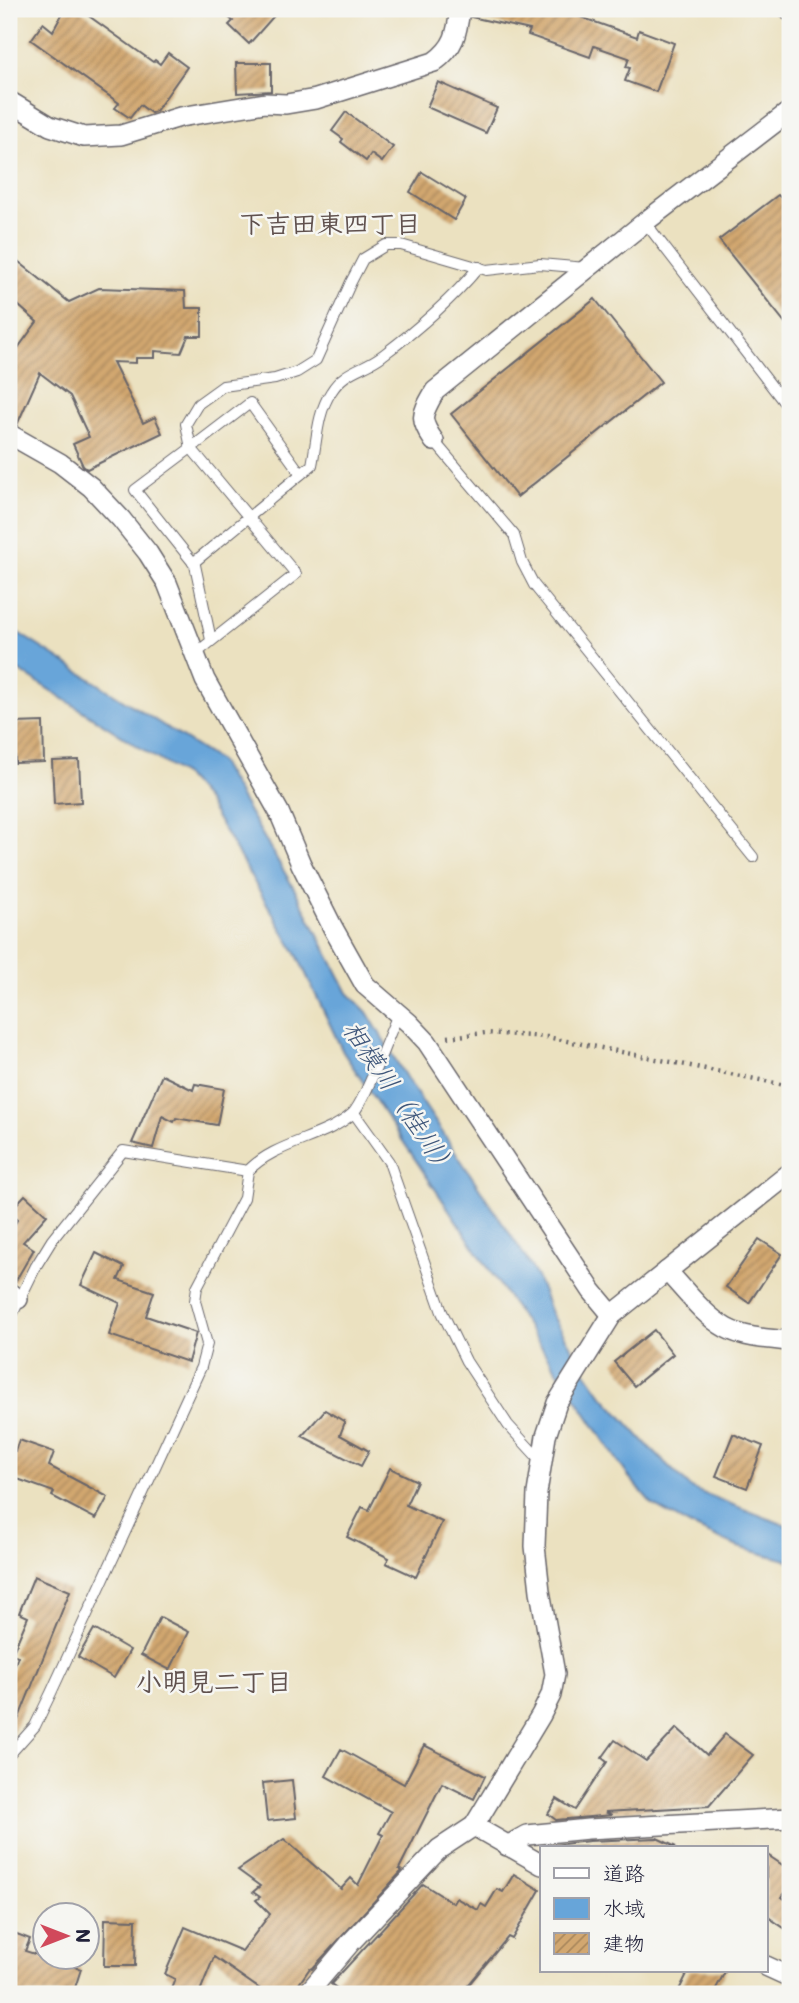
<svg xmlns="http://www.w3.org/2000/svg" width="799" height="2003" font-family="Mali,'Klee One',sans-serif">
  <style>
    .water { fill: #67a5d9; stroke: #44648a; stroke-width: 2 }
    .building { fill: url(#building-hatch) }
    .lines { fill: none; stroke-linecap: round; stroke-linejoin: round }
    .service-casing { stroke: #68656a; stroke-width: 12 }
    .minor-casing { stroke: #68656a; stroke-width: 22 }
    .path { stroke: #68656a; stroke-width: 4.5; stroke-dasharray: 2 5; stroke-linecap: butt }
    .service { stroke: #fff; stroke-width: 10 }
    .minor { stroke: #fff; stroke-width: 19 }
    .labels { text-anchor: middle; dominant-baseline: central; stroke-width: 5; stroke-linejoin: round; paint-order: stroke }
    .neighbourhood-label { font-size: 26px; font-weight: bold; fill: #60514e; stroke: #f6f6f2 }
    .water-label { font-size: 26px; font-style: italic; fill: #3e567a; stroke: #f6f6f2 }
  </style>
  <defs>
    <pattern id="building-hatch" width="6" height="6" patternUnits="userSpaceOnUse" patternTransform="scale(1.75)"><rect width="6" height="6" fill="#d2a770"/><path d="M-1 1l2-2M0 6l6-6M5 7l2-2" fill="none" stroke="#aa885d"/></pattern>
  </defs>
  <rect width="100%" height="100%" fill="#f6f6f2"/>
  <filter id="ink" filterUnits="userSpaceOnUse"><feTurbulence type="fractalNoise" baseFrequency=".0143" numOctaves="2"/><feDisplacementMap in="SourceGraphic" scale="14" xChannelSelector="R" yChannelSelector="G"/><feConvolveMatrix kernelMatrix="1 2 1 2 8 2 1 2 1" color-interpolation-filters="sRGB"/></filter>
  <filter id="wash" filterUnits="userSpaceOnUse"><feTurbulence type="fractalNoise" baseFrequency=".00686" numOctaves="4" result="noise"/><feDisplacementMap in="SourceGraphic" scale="28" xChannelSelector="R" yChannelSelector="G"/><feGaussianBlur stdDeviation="1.57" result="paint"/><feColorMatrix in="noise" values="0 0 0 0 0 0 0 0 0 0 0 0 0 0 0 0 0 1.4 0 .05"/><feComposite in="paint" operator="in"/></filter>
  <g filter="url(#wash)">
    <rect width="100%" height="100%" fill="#ebe1c0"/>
    <!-- water -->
    <path class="water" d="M9,627L219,761L295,890L348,993L367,1012L407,1079L524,1255L537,1277L551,1313L586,1372L602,1395L650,1448L692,1489L790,1527V1561L738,1547L689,1525L653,1505L628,1476L343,1052L297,955L207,801L186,777L9,664Z"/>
    <g id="blocks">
      <!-- building -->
      <g class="building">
        <path d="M65,9H79L153,62L155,60L160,64L168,53L187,67L156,111L151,113L140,105L130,118L115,108L119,103L31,40L43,23L53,31Z"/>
        <path d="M219,9H280L249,44L229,25L233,21Z"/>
        <path d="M472,9H558L637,37L639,30L674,43L656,92L625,81L630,68L626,67L629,58L594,46L590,57L528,35L530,30L471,17Z"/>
        <path d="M236,63H271V91L237,93Z"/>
        <path d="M438,82L497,108L486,133L427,107Z"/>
        <path d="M346,112L393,147L382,162L371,154L366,161L341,142L343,139L332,131Z"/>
        <path d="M422,172L466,199L454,220L410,192Z"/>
        <path d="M790,193V329L719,240L778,195L782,199Z"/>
        <path d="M9,254L69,302L99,288L185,291L186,308H202V336H188L181,353L155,351V358H136V363L113,362L143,423L155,417L162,433L87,469L83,466L73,444L89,437L70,396L40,373L17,425L9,422V349L15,352L37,322L9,297Z"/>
        <path d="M595,299L661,382L517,497L451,414Z"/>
        <path d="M43,722L44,762L15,763V723Z"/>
        <path d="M79,760L81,802L54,804L52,761Z"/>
        <path d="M162,1075L193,1090L195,1084L224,1089L217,1125L176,1118L174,1122L162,1116L153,1148L132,1143Z"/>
        <path d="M25,1195L47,1215L23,1242L34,1249L15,1282L9,1281V1234L17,1220L9,1212Z"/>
        <path d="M759,1239L782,1254L749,1303L726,1287Z"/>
        <path d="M96,1253L124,1267L118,1280L154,1292L146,1316L196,1333L188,1362L109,1335L120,1303L81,1285Z"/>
        <path d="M654,1330L673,1354L634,1386L614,1362Z"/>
        <path d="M325,1410L345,1422L340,1435L369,1451L361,1466L302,1436Z"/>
        <path d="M733,1434L763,1446L747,1488L716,1476Z"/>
        <path d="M19,1440L54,1452L49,1466L108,1497L96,1519L52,1496L54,1492L9,1476V1449L15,1451Z"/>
        <path d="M390,1468L417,1481L406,1505L442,1522L416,1577L386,1563L389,1558L347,1537L362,1507L369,1510Z"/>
        <path d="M34,1576L70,1591L10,1740L9,1679L18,1656L12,1654L28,1617L19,1613Z"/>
        <path d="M160,1617L189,1632L170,1670L141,1655Z"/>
        <path d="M94,1629L130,1650L114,1678L78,1657Z"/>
        <path d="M677,1728L707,1755L725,1734L753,1755L709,1806L605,1812L612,1815L556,1820L548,1814L557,1799L575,1810L607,1762L602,1758L615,1740L646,1761Z"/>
        <path d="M424,1745L485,1776L474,1799L442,1783L399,1869L402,1871L312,1969L310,1968L292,1994H267L214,1957L199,1994H169L175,1979L165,1974L185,1927L242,1951L270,1914L256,1900L260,1897L253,1892L260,1886L238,1870L284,1839L341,1889L351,1878L358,1885L383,1835L379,1833L391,1812L326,1776L341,1749L404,1784Z"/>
        <path d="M292,1780L296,1818L267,1821L263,1783Z"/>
        <path d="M657,1838L676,1847H553L555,1845L589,1841Z"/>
        <path d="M766,1854L790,1870V1886L782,1897L790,1903V1932L768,1917L766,1920Z"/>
        <path d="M514,1874L540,1890L512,1939L508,1937L461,1994H345L331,1984L423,1884L453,1903L456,1898L478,1910L481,1904L486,1907L497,1889L503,1892Z"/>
        <path d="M105,1919L136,1920L135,1966H104Z"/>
        <path d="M9,1931L30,1939L25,1951L81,1969L73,1994H9Z"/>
        <path d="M689,1970H726L713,1994H677Z"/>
      </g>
    </g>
  </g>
  <g filter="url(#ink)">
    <use href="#blocks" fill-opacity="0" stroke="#68656a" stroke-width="2"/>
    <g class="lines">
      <defs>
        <g id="service">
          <path d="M645,222L790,410"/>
          <path d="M434,441L514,535L522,562L534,585L753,857"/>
          <path d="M301,474L250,403L191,448L186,424L198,404L223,386L275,379L297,372L316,360L351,282L363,259L386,245H401L487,270L540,264L586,268"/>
          <path d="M193,563L312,465C317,441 317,413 331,392C345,369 364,370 383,355C418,329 451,300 479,267"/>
          <path d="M195,654L296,574L191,448L135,490L195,565L211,640"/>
          <path d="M354,1113L389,1162L442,1312L466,1361L508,1425L542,1462"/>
          <path d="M9,1321L36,1266L52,1240L123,1151L248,1171"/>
          <path d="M9,1755L35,1726L51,1693L201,1367L207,1344L195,1301L197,1287L244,1198L248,1171C275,1142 324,1139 352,1114C365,1103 388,1035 398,1015"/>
        </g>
        <g id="minor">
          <path d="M789,9L790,11"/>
          <path d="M9,101L50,126L84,137L121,135L180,117L265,103L286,104L316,99L434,62C455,47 457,33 460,9"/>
          <path d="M9,434L60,463L91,487L121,519L148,553L167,583L205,680L279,812L301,864L333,928L365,985L409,1023L427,1042L592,1291L612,1315"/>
          <path d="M434,441C418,418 422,414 435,391L645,222L790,111"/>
          <path d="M667,1271C685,1290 703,1315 726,1328C744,1338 770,1339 790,1341"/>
          <path d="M9,1293L18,1299"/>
          <path d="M474,1826L542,1865"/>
          <path d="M507,1846L527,1835L588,1829L790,1818"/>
          <path d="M766,1966L790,1977"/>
          <path d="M307,1994L351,1942L439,1849L474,1826L541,1715L551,1695L555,1674L540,1591L535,1546L537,1493L546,1436L557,1403L612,1315L790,1173"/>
        </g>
      </defs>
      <!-- service casing -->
      <use href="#service" class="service-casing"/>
      <!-- minor casing -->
      <use href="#minor" class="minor-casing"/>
      <!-- path -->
      <path class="path" d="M448,1037L486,1033L547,1037L790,1086"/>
      <!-- service -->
      <use href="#service" class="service"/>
      <!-- minor -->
      <use href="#minor" class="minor"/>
    </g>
  </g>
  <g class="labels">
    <!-- neighbourhood labels -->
    <g class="neighbourhood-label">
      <text x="330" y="223">下吉田東四丁目</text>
      <text x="214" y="1681">小明見二丁目</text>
    </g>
    <!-- water labels -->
    <g class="water-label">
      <text transform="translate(401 1098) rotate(56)">相模川（桂川）</text>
    </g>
  </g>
  <!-- margin -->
  <rect width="799" height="2003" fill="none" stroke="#f6f6f2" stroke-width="35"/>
  <!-- legend -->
  <rect x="540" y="1846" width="228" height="126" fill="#f6f6f2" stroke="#a1a1a9" stroke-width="2"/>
  <rect x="554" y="1868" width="35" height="10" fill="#ffffff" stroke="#a1a1a9" stroke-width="2"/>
  <text x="603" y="1881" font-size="21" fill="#22223b">道路</text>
  <rect x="554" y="1898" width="35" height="21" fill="#67a5d9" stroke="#a1a1a9" stroke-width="2"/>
  <text x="603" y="1916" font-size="21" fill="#22223b">水域</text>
  <rect x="554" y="1933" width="35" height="21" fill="url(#building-hatch)" stroke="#a1a1a9" stroke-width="2"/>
  <text x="603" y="1951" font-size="21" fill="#22223b">建物</text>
  <!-- north arrow -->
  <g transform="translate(66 1936) rotate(90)"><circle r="33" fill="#f6f6f2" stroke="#a1a1a9" stroke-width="2"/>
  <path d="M0-5L12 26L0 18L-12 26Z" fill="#d1495b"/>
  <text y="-10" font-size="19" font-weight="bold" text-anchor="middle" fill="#22223b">N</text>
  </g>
</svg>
